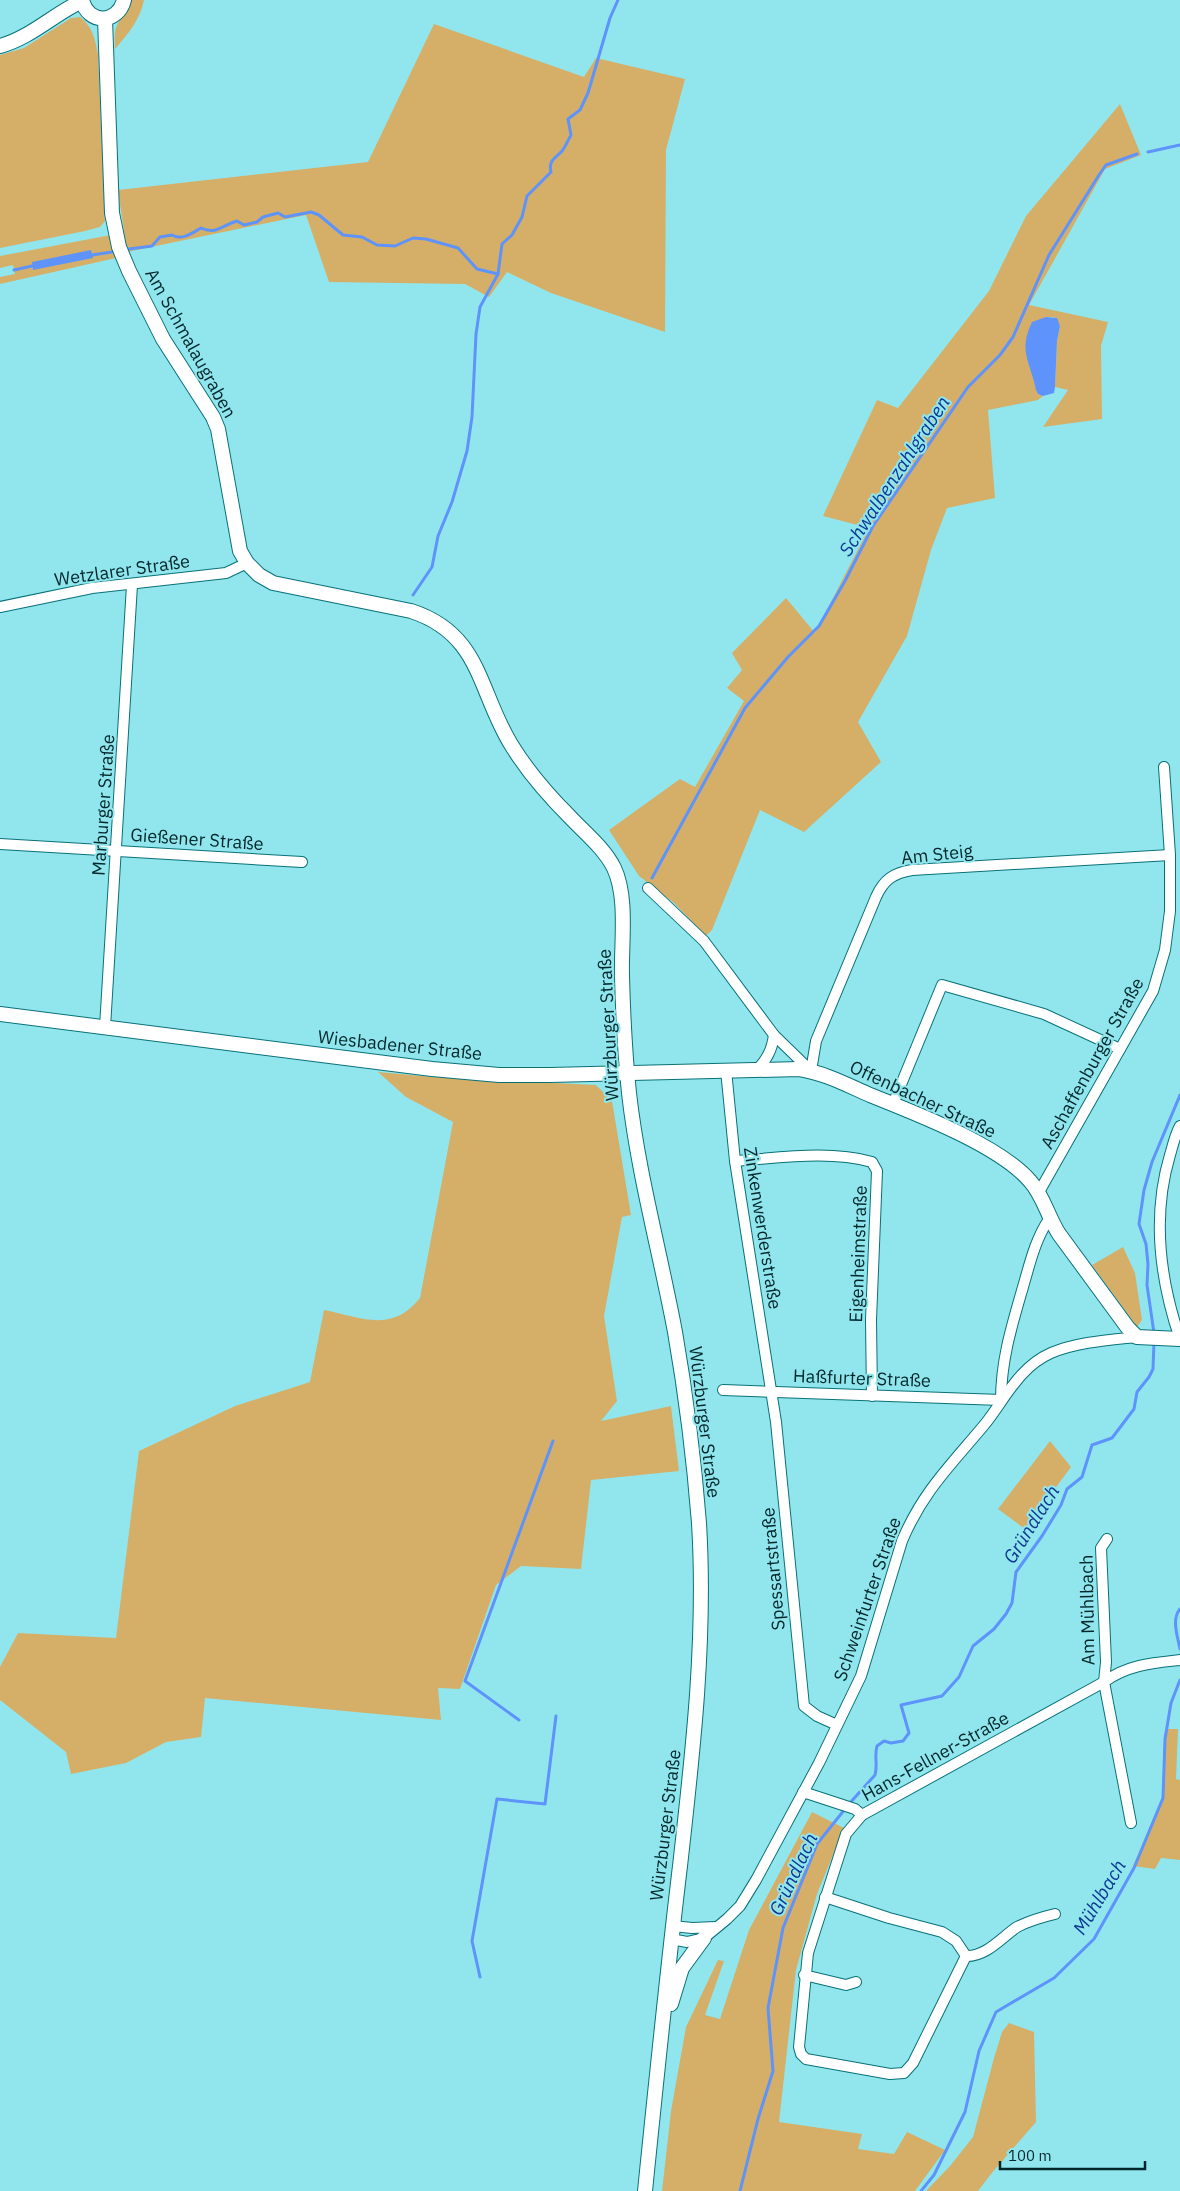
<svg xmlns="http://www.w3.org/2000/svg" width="1180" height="2191" font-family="'IBM Plex Sans',sans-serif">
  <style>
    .green { fill: #d5af67 }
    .water { fill: #5e93fb }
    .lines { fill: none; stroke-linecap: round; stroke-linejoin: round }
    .stream { stroke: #5e93fb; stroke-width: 3 }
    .street-casing { stroke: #087178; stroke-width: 12 }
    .secondary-casing { stroke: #087178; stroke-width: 16 }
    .street { stroke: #fff; stroke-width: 10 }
    .secondary { stroke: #fff; stroke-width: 14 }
    .labels { text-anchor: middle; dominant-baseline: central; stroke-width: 4; stroke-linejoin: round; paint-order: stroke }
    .street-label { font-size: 18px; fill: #01272a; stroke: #91e6ee }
    .water-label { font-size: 19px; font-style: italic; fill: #0e3892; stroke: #91e6ee }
  </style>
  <rect width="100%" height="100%" fill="#91e6ee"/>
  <!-- green -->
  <g class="green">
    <path d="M130,0H144C140,20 128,34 115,49C115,42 114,34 116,28C119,17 129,12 130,0Z"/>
    <path d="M80,17C93,27 95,39 98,54L105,221L100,227L85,231L0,248V55L24,48L71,18Z"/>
    <path d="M434,24L584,77L596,58L685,79L666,150L665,332L551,293L507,272L489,297L465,284L329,282L306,215L127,252L118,190L368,162Z"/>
    <path d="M1120,104L1141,155L1105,169L1029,305L1108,322L1101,346L1102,419L1043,427L1068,390L1055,387L1057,341L1060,326L1054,317H1046L1030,365L1038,394L1043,396L1038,400L988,410L995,498L947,508L931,550L907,636L858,722L881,762L804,832L760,810L712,930L706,936L674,903L639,876L609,830L680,779L695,787L744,701L727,688L742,670L732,653L786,598L815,633L869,528L823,516L877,400L898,408L989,291L1026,216Z"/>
    <path d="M111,235L116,258L0,284V277L15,274L13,265L0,268V256Z"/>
    <path d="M378,1072L433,1077L596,1085L612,1101L631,1215L622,1217L604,1316L617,1401L601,1421L671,1406L679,1471L591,1480L581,1569L521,1566L496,1585L460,1689L438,1688L441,1720L205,1698L201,1737L166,1742L126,1763L71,1774L66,1752L0,1700V1667L18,1633L116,1638L139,1451L235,1406L310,1382L324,1310C363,1318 392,1333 420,1298L453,1122L406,1097Z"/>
    <path d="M1123,1247L1135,1273L1142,1320L1137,1327L1092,1265Z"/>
    <path d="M1050,1441L1071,1467L1025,1529L998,1509Z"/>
    <path d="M1166,1729H1178L1176,1779L1180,1780V1860L1161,1858L1155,1869L1133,1866L1162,1798Z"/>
    <path d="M812,1812L844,1828L817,1894L796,1970L779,2122L862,2134L858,2149L894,2154L907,2132L945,2150L915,2191H662L671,2111L686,2027L718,1960L724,1961L705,2015L720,2019L749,1930Z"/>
    <path d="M1009,2023L1034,2032L1036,2122L991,2174L978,2191H926L950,2166L973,2137L994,2058L1002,2032Z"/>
  </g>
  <!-- water -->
  <g class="water">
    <path d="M91,250L93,258L33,270L32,262Z"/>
    <path d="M1046,317L1057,318L1060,326L1057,341L1055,387L1054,393L1043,396L1038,394L1036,390C1030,361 1018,351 1032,322Z"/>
  </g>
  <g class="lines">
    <!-- stream -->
    <g class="stream">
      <path d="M1148,152L1180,145"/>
      <path d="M129,249L152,246L160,237L172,235C182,241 192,233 201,228C217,235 222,225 237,221L244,225L257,222L263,217L278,213L285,217L311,212L319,215L343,235L362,237L377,245L395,246L413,238L426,239L458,248L477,269L498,274"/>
      <path d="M92,255L112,252"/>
      <path d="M14,270L32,266"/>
      <path d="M413,595L432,567L438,536L452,502L467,451L472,417L476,334L480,307L498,274L502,244L512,235L522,217L527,196L551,172C548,160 556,158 562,151C566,146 568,140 571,135L568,119L580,110L588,93L610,18L618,0"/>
      <path d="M652,878L745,708L788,657L819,626L845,581L873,526L968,387L1000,355L1013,337L1049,255L1099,175L1106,165L1137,154"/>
      <path d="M1154,1333L1147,1285L1148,1264L1146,1244L1139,1224L1144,1190L1152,1162L1180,1095"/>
      <path d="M1180,1609C1171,1619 1178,1638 1180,1649"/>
      <path d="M519,1720L465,1681L553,1441"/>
      <path d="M849,1804L875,1775C878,1765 874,1756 877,1746L884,1741L891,1743L903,1741L909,1733L901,1705L942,1696L959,1677L973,1646L994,1629L1006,1614L1012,1603L1016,1572L1042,1536L1061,1505L1067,1489L1082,1477L1092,1445L1112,1438L1134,1409L1137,1392L1149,1377L1153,1369L1154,1342"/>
      <path d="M480,1977L472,1941L497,1799L545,1804L556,1716"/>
      <path d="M740,2191L758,2119L773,2071L768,2008L783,1928L817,1844L845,1809"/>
      <path d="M921,2191L934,2175L965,2112L979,2051L996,2012L1054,1978L1094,1939L1134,1868L1163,1798L1165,1739L1171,1703L1180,1680"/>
    </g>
    <defs>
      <g id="street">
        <path d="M0,607L92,588L226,573L247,563"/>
        <path d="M0,844L302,862"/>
        <path d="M648,888L704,941L774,1035L811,1071"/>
        <path d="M105,1027L132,585"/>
        <path d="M726,1070L735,1161L776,1422L804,1706L817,1716L837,1725"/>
        <path d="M757,1070C767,1059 772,1050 774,1035"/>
        <path d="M811,1071L816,1041L876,897C884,879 894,873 912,870L1170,855"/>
        <path d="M893,1104L942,985L1044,1014L1120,1049"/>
        <path d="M735,1161C780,1158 829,1150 872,1162L877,1171L871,1320L872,1396"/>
        <path d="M1039,1192L1153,991L1165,950L1170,911V855L1164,767"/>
        <path d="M1180,1339C1160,1280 1152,1215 1170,1155C1173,1145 1175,1135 1180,1126"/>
        <path d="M723,1390L1001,1400C1001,1360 1012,1325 1023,1287C1030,1263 1035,1240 1049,1219"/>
        <path d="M1107,1539L1101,1548L1106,1662L1104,1682L1131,1823"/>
        <path d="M803,1792L855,1809L862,1815"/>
        <path d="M825,1897L889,1918L942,1932L956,1941L966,1956"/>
        <path d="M673,1926L692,1928L716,1927"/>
        <path d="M671,1939L687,1942L704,1938L727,1919L740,1906L756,1880L819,1763L861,1676L902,1541C923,1491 951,1465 985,1424C1005,1399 1019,1367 1051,1353C1077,1342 1109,1340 1137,1337"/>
        <path d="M966,1956L913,2063L904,2073L890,2074L806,2059L801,2054L799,2047L808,1953L846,1834L862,1815L1104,1682C1127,1665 1152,1663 1180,1660"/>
        <path d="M966,1956C986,1957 1002,1937 1017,1927C1029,1921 1042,1917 1055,1914"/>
        <path d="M804,1975L846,1985L856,1982"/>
      </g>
      <g id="secondary">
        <path d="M82,0C88,25 118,24 124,0"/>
        <path d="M105,19L112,213L119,247L129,271L163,339L213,417L218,429L240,551L247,563L259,575L273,583L411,611C482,634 478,692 512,746C528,772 548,795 570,817C585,833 604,848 614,868C628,897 621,944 622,976C623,1015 625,1054 629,1093C638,1173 660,1252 675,1332C686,1395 694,1459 699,1523C706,1638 693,1751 680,1866C667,1974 656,2083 645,2191"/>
        <path d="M0,46C30,38 54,14 82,1"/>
        <path d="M0,1014L432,1069L499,1075H550L799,1069C825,1073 847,1085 870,1095C915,1113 999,1145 1030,1181C1043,1195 1048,1217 1059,1234L1128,1328L1137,1337L1180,1339"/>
        <path d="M671,2004L682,1968L704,1938"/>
      </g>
    </defs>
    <!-- street casing -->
    <use href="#street" class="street-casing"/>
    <!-- secondary casing -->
    <use href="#secondary" class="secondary-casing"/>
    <!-- street -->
    <use href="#street" class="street"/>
    <!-- secondary -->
    <use href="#secondary" class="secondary"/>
  </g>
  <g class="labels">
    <!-- street labels -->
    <g class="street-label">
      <text transform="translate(191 343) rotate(61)">Am Schmalaugraben</text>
      <text transform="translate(122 570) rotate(-8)">Wetzlarer Straße</text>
      <text transform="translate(103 805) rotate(-86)">Marburger Straße</text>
      <text transform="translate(197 839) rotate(4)">Gießener Straße</text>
      <text transform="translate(937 854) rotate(-6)">Am Steig</text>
      <text transform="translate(608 1025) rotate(-93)">Würzburger Straße</text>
      <text transform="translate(400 1045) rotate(6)">Wiesbadener Straße</text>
      <text transform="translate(1092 1063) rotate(-61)">Aschaffenburger Straße</text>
      <text transform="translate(923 1099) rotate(25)">Offenbacher Straße</text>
      <text transform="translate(763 1228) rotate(81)">Zinkenwerderstraße</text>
      <text transform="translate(858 1254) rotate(-88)">Eigenheimstraße</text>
      <text transform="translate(862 1378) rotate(2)">Haßfurter Straße</text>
      <text transform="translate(705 1422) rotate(83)">Würzburger Straße</text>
      <text transform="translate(773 1569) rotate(-95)">Spessartstraße</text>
      <text transform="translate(867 1599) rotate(-71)">Schweinfurter Straße</text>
      <text transform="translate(1087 1610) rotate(-91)">Am Mühlbach</text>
      <text transform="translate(935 1756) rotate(-29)">Hans-Fellner-Straße</text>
      <text transform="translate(665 1825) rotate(-83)">Würzburger Straße</text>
    </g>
    <!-- water labels -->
    <g class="water-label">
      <text transform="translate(894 476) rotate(-57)">Schwalbenzahlgraben</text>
      <text transform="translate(1031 1524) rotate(-58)">Gründlach</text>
      <text transform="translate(793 1874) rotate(-65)">Gründlach</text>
      <text transform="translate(1099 1897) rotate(-59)">Mühlbach</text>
    </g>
  </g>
  <!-- scale -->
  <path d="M1000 2161v8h145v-8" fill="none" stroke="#01272a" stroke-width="2.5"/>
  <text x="1008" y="2161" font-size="15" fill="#01272a" stroke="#91e6ee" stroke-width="4" paint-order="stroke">100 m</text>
</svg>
